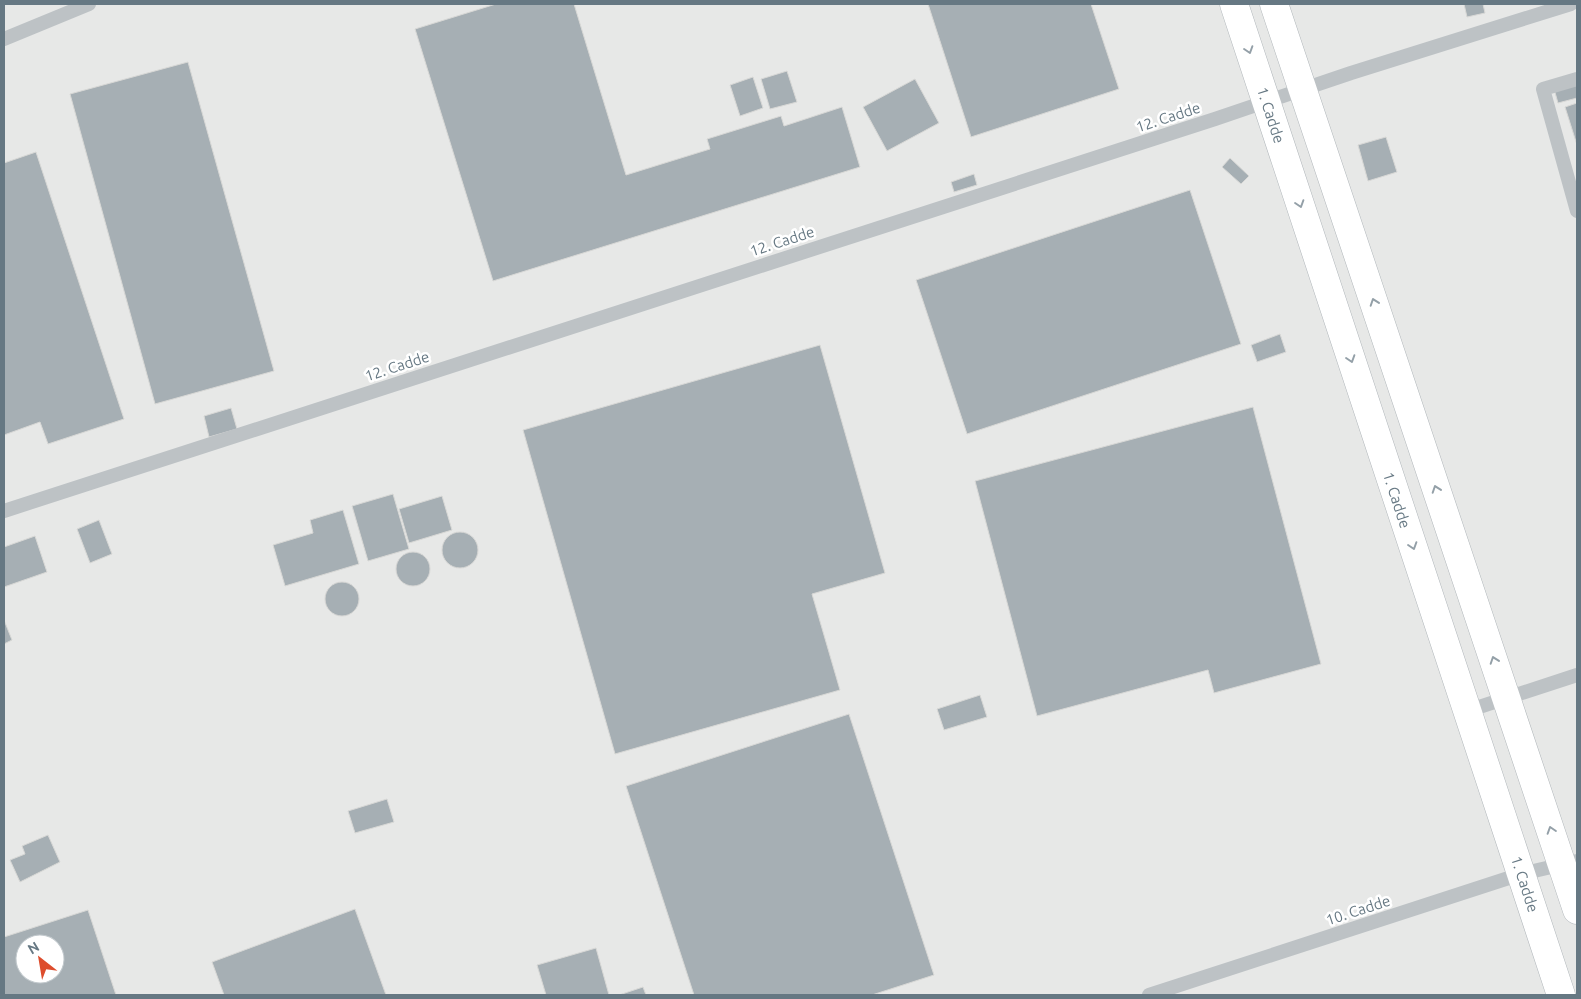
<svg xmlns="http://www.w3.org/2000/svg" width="1581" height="999" font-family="Ubuntu,sans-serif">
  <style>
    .built { fill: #e7e8e7; fill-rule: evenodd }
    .building { fill: #a6afb4; stroke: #d8d8d6; fill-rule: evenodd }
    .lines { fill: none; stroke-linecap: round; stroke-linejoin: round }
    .secondary-casing { stroke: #b0b6ba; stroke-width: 29 }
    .lane { stroke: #bdc2c5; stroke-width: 14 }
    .secondary { stroke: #fff; stroke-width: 28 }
    .oneway { stroke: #94a0a8 }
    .labels { text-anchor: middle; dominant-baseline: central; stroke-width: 5; stroke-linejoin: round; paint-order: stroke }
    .street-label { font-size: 15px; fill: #667883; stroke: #fff }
  </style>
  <rect width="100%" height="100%" fill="#f6f6f3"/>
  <!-- built -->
  <path class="built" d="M4,4H1577V995H4ZM25,944H55V974H25Z"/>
  <!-- building -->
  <g class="building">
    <path d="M496,4H574L626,175L710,149L707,139L781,116L784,126L842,107L860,167L493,281L415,29Z"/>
    <path d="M928,4H1091L1119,89L971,137Z"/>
    <path d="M1464,4H1483L1485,13L1467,17Z"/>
    <path d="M188,62L274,371L155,404L70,94Z"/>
    <path d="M787,71L797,102L770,109L761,79Z"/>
    <path d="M753,77L763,108L740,116L730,85Z"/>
    <path d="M915,79L939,123L887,151L863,107Z"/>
    <path d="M1577,83V98L1558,103L1554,89Z"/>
    <path d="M1577,103V145L1565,107Z"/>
    <path d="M1386,137L1397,172L1368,181L1358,145Z"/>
    <path d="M36,152L124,419L48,444L40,422L4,435V163Z"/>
    <path d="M1230,158L1249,176L1241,184L1222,167Z"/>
    <path d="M974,174L977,185L954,192L951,182Z"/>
    <path d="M1190,190L1241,344L967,434L916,280Z"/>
    <path d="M1280,334L1286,352L1257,362L1251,345Z"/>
    <path d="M820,345L885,573L812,594L840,690L615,754L523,430Z"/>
    <path d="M1253,407L1321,664L1214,693L1208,670L1037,716L975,481Z"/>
    <path d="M231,408L237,429L209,437L204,416Z"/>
    <path d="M393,494L409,549L368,561L352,506Z"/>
    <path d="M442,496L452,530L409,543L399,509Z"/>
    <path d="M343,510L359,564L285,586L273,545L313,533L310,520Z"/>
    <path d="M99,520L112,554L90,563L77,529Z"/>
    <circle cx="460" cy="550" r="18"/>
    <path d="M35,536L47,572L4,587V547Z"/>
    <circle cx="413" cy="569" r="17"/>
    <circle cx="342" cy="599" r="17"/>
    <path d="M4,620L12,640L4,644Z"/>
    <path d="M980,695L987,717L944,730L937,709Z"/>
    <path d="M849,714L934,975L872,995H694L626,786Z"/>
    <path d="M387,799L394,822L355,833L348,811Z"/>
    <path d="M48,835L60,862L20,882L10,860L25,854L22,846Z"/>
    <path d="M355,909L386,995H224L212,962Z"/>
    <path d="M88,910L116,995H4V937ZM25,944H55V974H25Z"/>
    <path d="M596,948L609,995H546L537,965Z"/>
    <path d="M643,987L646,995H619Z"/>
  </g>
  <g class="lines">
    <defs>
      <g id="secondary">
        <path d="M1234,4L1561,995"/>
        <path d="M1274,4L1577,910"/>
      </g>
    </defs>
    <!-- secondary casing -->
    <use href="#secondary" class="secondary-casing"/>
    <!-- lane -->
    <g class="lane">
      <path d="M4,39L89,4"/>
      <path d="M1577,79L1543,89L1577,211"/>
      <path d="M4,511L1215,119L1351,73L1571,4"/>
      <path d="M1467,711L1577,675"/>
      <path d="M1149,995L1521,874L1577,861"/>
    </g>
    <!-- secondary -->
    <use href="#secondary" class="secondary"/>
  </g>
  <!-- one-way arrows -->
  <defs><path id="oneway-chevron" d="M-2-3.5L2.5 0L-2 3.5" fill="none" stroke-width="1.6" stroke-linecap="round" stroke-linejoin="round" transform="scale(1.25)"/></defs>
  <g class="oneway">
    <use href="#oneway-chevron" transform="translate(1249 50) rotate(72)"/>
    <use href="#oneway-chevron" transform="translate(1300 204) rotate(72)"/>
    <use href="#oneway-chevron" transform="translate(1374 302) rotate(-109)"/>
    <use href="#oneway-chevron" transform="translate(1351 359) rotate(72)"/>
    <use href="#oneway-chevron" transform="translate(1436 489) rotate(-109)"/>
    <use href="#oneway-chevron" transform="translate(1413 546) rotate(72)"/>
    <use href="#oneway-chevron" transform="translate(1494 660) rotate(-109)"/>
    <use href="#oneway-chevron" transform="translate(1551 830) rotate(-108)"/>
  </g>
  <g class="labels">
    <!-- street labels -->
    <g class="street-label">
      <text transform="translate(1271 115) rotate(72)">1. Cadde</text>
      <text transform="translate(1168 117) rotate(-18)">12. Cadde</text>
      <text transform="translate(782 241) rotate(-18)">12. Cadde</text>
      <text transform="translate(397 366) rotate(-18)">12. Cadde</text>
      <text transform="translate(1397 500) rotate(72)">1. Cadde</text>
      <text transform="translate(1525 884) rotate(72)">1. Cadde</text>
      <text transform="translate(1358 910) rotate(-18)">10. Cadde</text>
    </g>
  </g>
  <!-- border -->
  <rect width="1581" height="999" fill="none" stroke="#667883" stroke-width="10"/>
  <!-- north arrow -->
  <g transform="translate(40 959) rotate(329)"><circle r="24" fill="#ffffff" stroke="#c2c9cd"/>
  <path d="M0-4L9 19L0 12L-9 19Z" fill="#dd4d2d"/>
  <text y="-8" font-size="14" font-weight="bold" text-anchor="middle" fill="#667883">N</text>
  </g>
</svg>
